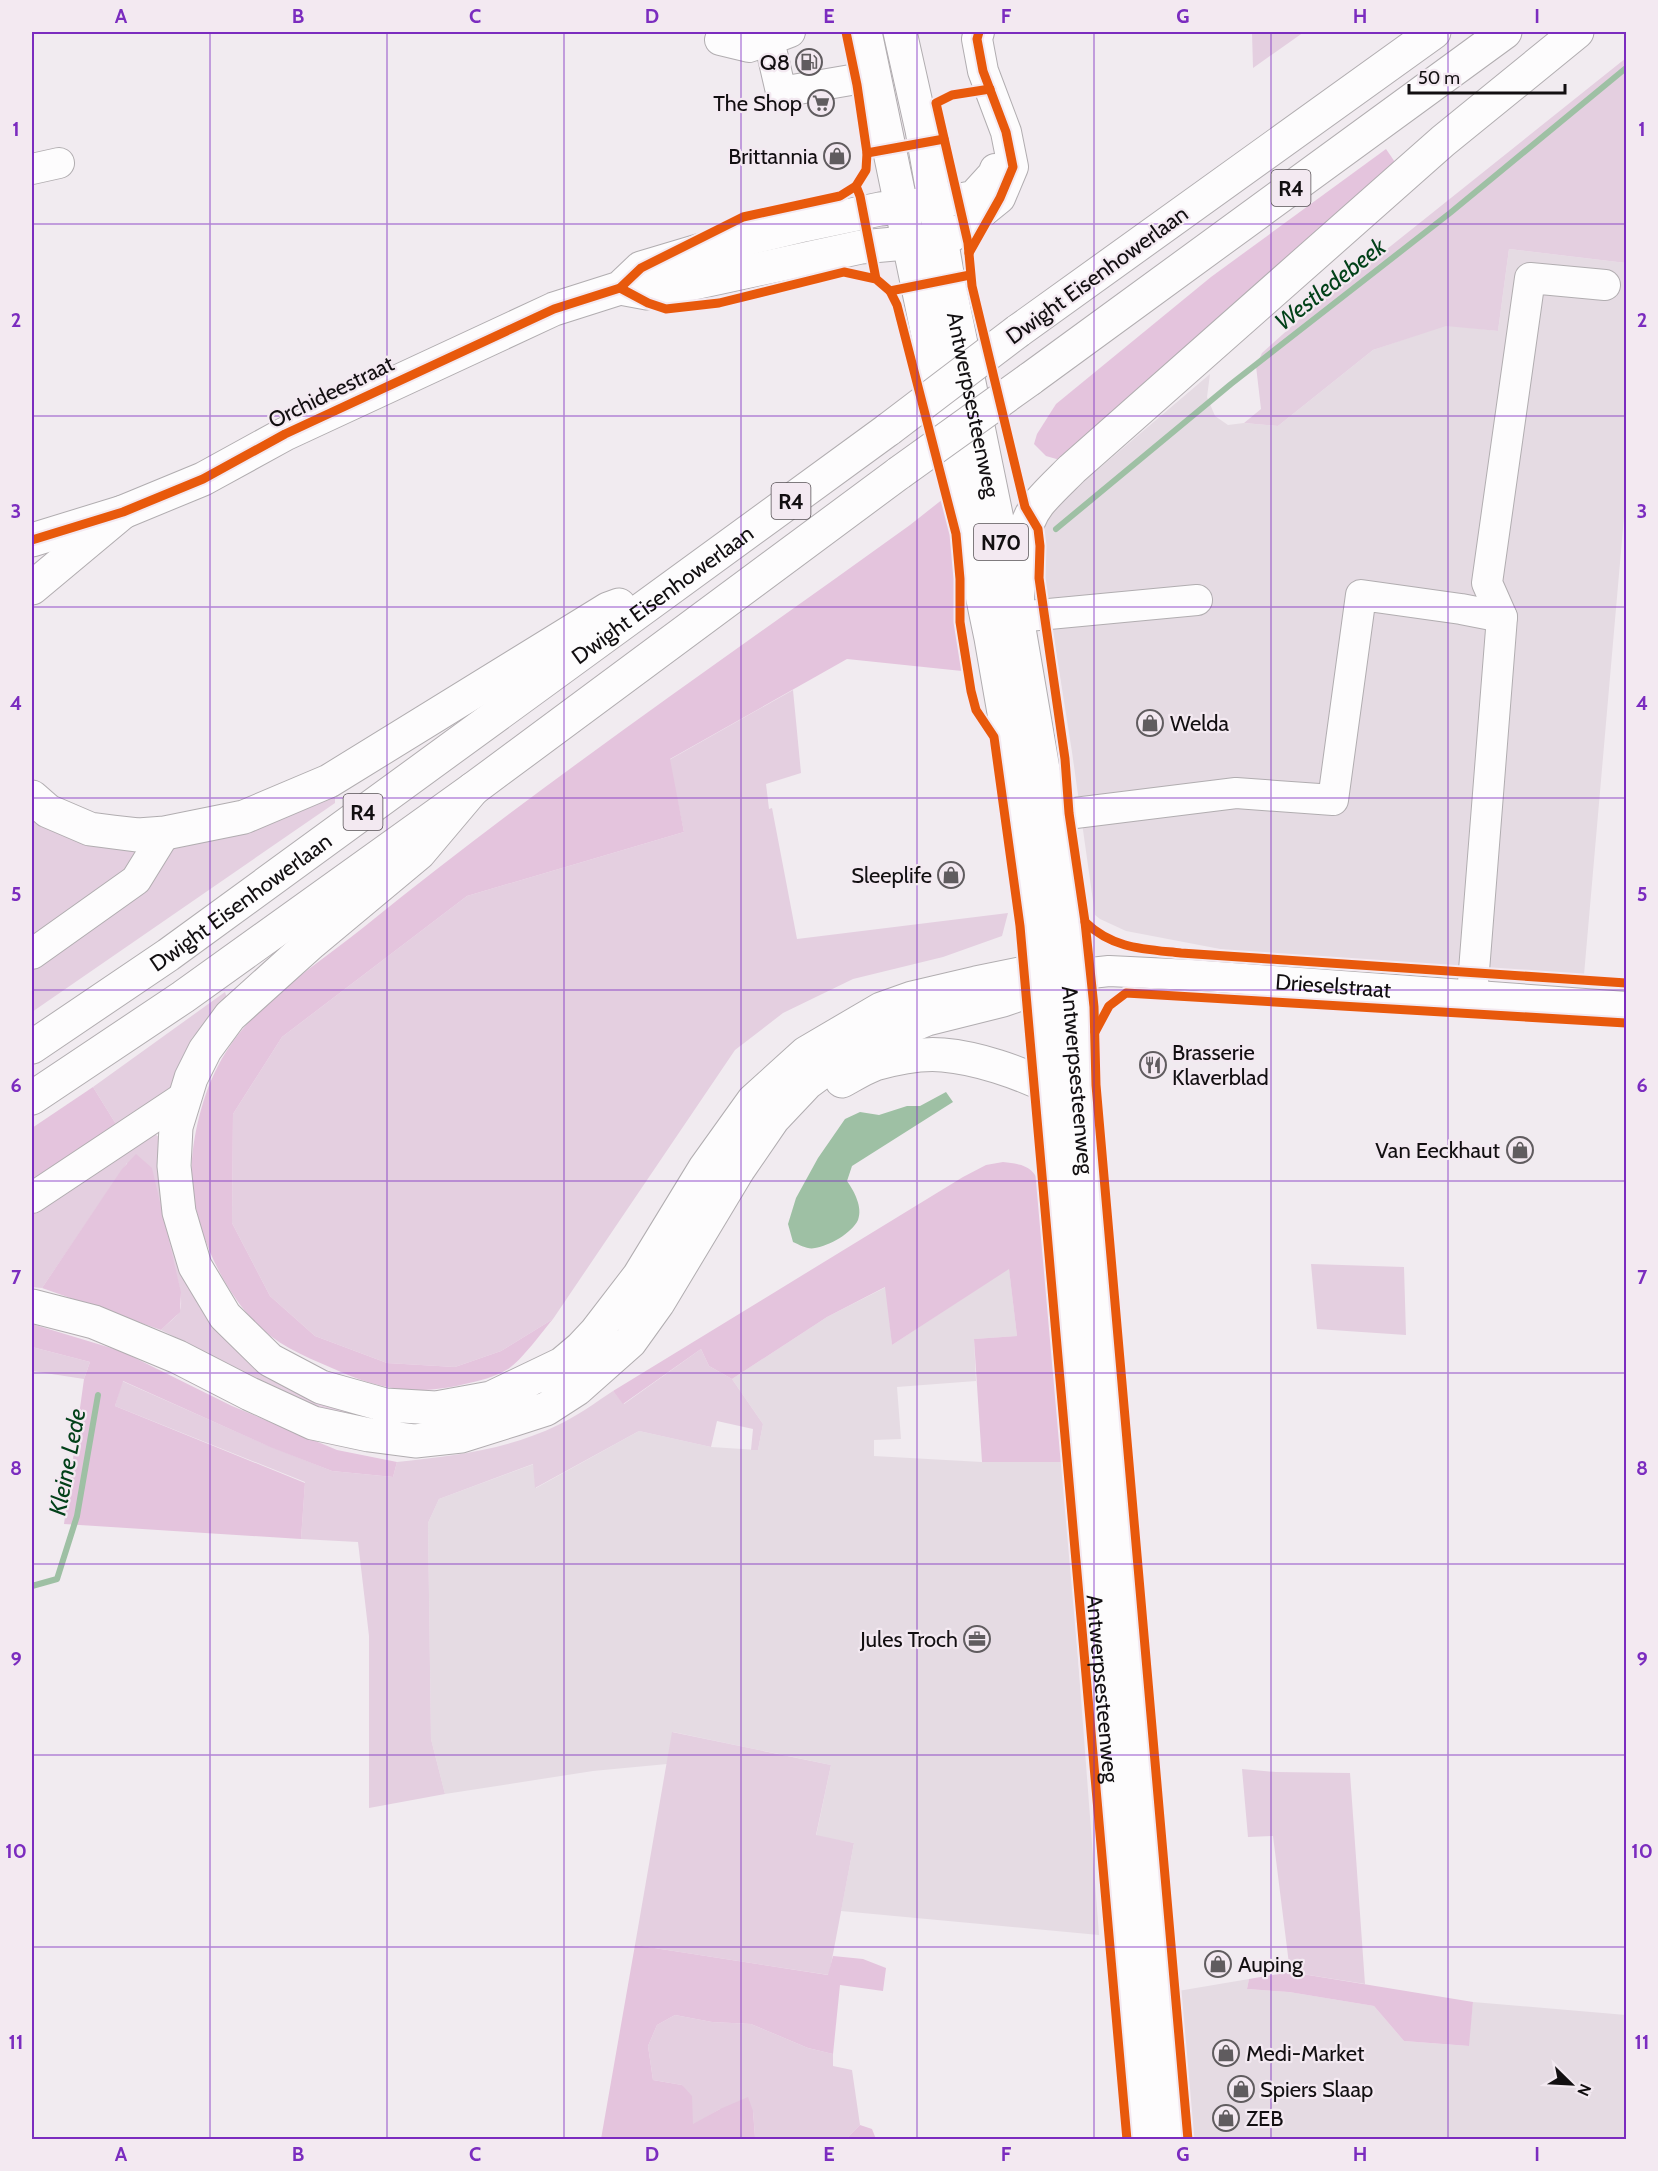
<svg xmlns="http://www.w3.org/2000/svg" width="1658" height="2171" font-family="Cabin,sans-serif">
  <style>
    .built { fill: #e5dbe3 }
    .green { fill: #e4cfe0 }
    .forest { fill: #e4c4dd }
    .water { fill: #9ec0a4 }
    .lines { fill: none; stroke-linecap: round; stroke-linejoin: round }
    .stream { stroke: #9ec0a4; stroke-width: 6 }
    .minor-casing { stroke: #b1adb0; stroke-width: 32 }
    .major-casing { stroke: #b1adb0; stroke-width: 35 }
    .highway-casing { stroke: #b1adb0; stroke-width: 35 }
    .minor { stroke: #fdfcfd; stroke-width: 30 }
    .major { stroke: #fdfcfd; stroke-width: 33 }
    .highway { stroke: #fdfcfd; stroke-width: 33 }
    .highway-bridge-casing { stroke: #b1adb0; stroke-width: 35; stroke-linecap: butt }
    .highway-bridge { stroke: #fdfcfd; stroke-width: 33 }
    .cycleway-casing { stroke: #f3e9f1; stroke-width: 13 }
    .cycleway { stroke: #e8590c; stroke-width: 9 }
    .grid { fill: none; stroke: #7b2cbf; stroke-width: 1.5; stroke-opacity: 0.55 }
    .labels { text-anchor: middle; dominant-baseline: central; stroke-width: 4.5; stroke-linejoin: round; paint-order: stroke }
    .shield { fill: #f3e9f1; stroke: #565054; stroke-width: 1.5 }
    .shield-label { font-size: 21px; font-weight: bold; fill: #120f11 }
    .poi-label { font-size: 22px; fill: #120f11; stroke: #f3e9f1; text-anchor: end }
    .street-label { font-size: 22px; fill: #120f11; stroke: #f3e9f1 }
    .water-label { font-size: 24px; font-style: italic; fill: #024119; stroke: #f3e9f1 }
    .neatline { fill: none; stroke: #7b2cbf; stroke-width: 2 }
    .grid-label { font-size: 20px; text-anchor: middle; font-weight: bold; fill: #7b2cbf }
  </style>
  <rect width="100%" height="100%" fill="#f1ebf0"/>
  <!-- built -->
  <g class="built">
    <path d="M1509,249L1626,263V494L1584,975L1236,952L1126,931L1100,919L1095,915L1072,752L1045,581L1046,547L1043,522L1062,500L1210,374L1207,397L1215,416L1228,425L1244,423L1278,426L1373,350L1446,325L1498,331Z"/>
    <path d="M1009,1268L1017,1336L974,1339L976,1381L897,1387L901,1439L874,1440V1456L982,1462H1063L1099,1935L841,1911L854,1843L816,1836L831,1765L673,1732L667,1764L593,1771L445,1794L431,1739L428,1523L439,1499L534,1464L536,1488L639,1431L711,1447L758,1450L763,1424L732,1379L827,1317L886,1287L892,1345Z"/>
    <path d="M1249,1979L1247,1989L1289,1992L1374,2006L1404,2041L1468,2046L1473,2002L1626,2015V2139H1193L1178,1991Z"/>
  </g>
  <!-- green -->
  <g class="green">
    <path d="M1252,32H1304L1253,68Z"/>
    <path d="M1626,58V263L1509,249L1498,331L1446,326L1373,350L1278,426L1244,423L1261,409L1256,366L1262,353L1302,317Z"/>
    <path d="M793,690L801,773L766,784L769,809L772,808L797,939L1008,913L1002,936L943,957L853,979L783,1013L735,1050L553,1319L501,1351L455,1367L387,1363L315,1336L270,1296L232,1223L233,1114L282,1037L467,896L684,832L669,760Z"/>
    <path d="M335,796V803L32,1012V816L63,832Z"/>
    <path d="M225,992L227,998L192,1038L171,1087L156,1135L162,1139L223,1331L413,1421L412,1430L312,1406L161,1330C166,1325 177,1317 180,1310C189,1281 141,1193 127,1163L42,1288L32,1287V1185L119,1129L93,1087Z"/>
    <path d="M1311,1264L1404,1267L1406,1335L1317,1329Z"/>
    <path d="M32,1347L90,1362L84,1379L32,1371Z"/>
    <path d="M701,1349L709,1366L732,1379L763,1424L758,1450H751L753,1429L717,1421L711,1447L639,1431L535,1488L533,1464L439,1499L428,1523L431,1739L445,1794L369,1808V1636L358,1542L301,1539L305,1482L115,1406L122,1381L264,1444L332,1471L393,1477L397,1462C452,1456 507,1450 558,1425C577,1416 595,1403 613,1391L624,1404Z"/>
    <path d="M672,1732L831,1765L816,1835L854,1843L829,1975L635,1945Z"/>
    <path d="M1242,1769L1276,1772L1350,1773L1365,1984L1290,1972L1273,1836L1248,1837Z"/>
    <path d="M675,2015L712,2022L751,2024L808,2048L833,2054V2066L852,2070L860,2125L846,2139H758L755,2137L753,2111L720,2109L693,2125L682,2085L653,2080L648,2046L657,2025Z"/>
  </g>
  <!-- forest -->
  <g class="forest">
    <path d="M1386,149L1399,168L1060,460L1046,456L1034,444L1037,434L1056,404L1211,277Z"/>
    <path d="M948,495L962,671L847,659L670,759L684,832L467,896L282,1037L233,1114L232,1223L270,1296L315,1336L387,1363L455,1367L501,1351L553,1319C542,1332 521,1361 508,1369C495,1377 479,1381 465,1384C418,1395 385,1391 341,1372C314,1360 284,1349 262,1329C224,1294 196,1233 192,1182C189,1148 202,1095 218,1066C249,1005 312,969 364,927C539,785 727,657 910,525Z"/>
    <path d="M93,1087L119,1129L32,1185V1128Z"/>
    <path d="M136,1154L152,1168L181,1292L180,1312L161,1330L42,1288L122,1169Z"/>
    <path d="M1003,1162C1027,1164 1037,1169 1042,1193L1063,1462H982L974,1339L1017,1336L1009,1269L892,1345L885,1287L827,1317L732,1379L709,1366L701,1349L623,1404L613,1391L963,1177L986,1165Z"/>
    <path d="M32,1324L121,1351L232,1406L337,1450L397,1462L393,1477L332,1471L270,1447L123,1381L115,1406L305,1483L301,1539L64,1524L84,1379L90,1362L32,1347Z"/>
    <path d="M635,1945L828,1975L833,1956L863,1959L886,1968L883,1991L840,1985L833,2054L808,2048L751,2024L712,2022L675,2015L657,2025L648,2046L653,2080L682,2085L692,2096L693,2124L720,2109L748,2097L753,2111L755,2137L758,2139H601Z"/>
    <path d="M1290,1972L1473,2002L1469,2046L1404,2041L1374,2006L1289,1992L1247,1989L1249,1979Z"/>
    <path d="M860,2125L872,2129L876,2139H846Z"/>
  </g>
  <!-- water -->
  <path class="water" d="M946,1092L953,1102L852,1166L847,1181C854,1191 863,1207 858,1220C852,1233 829,1246 815,1248C808,1250 800,1245 793,1242L788,1224L796,1198L818,1158L845,1119L860,1112L879,1115L907,1106H920Z"/>
  <g class="lines">
    <!-- stream -->
    <g class="stream">
      <path d="M1056,529L1231,384L1450,213L1626,68"/>
      <path d="M32,1586L57,1579L77,1516L98,1395"/>
    </g>
    <defs>
      <g id="minor">
        <path d="M790,32L769,40L781,92L874,76"/>
        <path d="M720,40L749,47L769,40"/>
        <path d="M32,169L59,163"/>
        <path d="M934,204L973,196L993,174L995,169"/>
        <path d="M941,239L953,236L1000,198L1013,167L1006,132L983,71L977,39L979,32"/>
        <path d="M1017,617L1197,600"/>
        <path d="M1051,816L1236,793L1333,800L1361,595L1461,609L1502,617"/>
        <path d="M32,954L136,880L165,833"/>
        <path id="s1" d="M1046,978L1109,971L1191,975L1626,1007"/>
        <path d="M1472,996L1502,617L1487,583L1530,278L1605,285"/>
        <path d="M32,1198L184,1097"/>
      </g>
      <g id="major">
        <path id="s2" d="M865,32L991,638L1015,776L1032,905L1125,1933L1141,2140"/>
        <path id="s3" d="M900,32L922,130L950,290L1017,617L1051,816L1064,921L1172,2140"/>
        <path d="M620,288L647,293L861,247L928,241"/>
        <path d="M32,540L123,512L203,479L285,434L554,309L620,288L641,268L708,248L804,225L880,209L921,205"/>
      </g>
      <g id="highway">
        <path d="M1018,331L1434,32"/>
        <path d="M1030,379L1505,32"/>
        <path d="M32,588L123,512"/>
        <path d="M1017,617C1019,581 1015,533 1039,503C1049,491 1061,480 1072,469L1443,141L1577,32"/>
        <path d="M32,797L48,811L90,829L113,832L138,835L165,833L244,817L329,781L608,609L619,605"/>
        <path id="s4" d="M32,1047L168,955L889,429"/>
        <path d="M842,1081C853,1075 864,1068 875,1064C896,1058 922,1053 943,1055C978,1058 1018,1072 1049,1087"/>
        <path d="M32,1098L183,997L473,789L899,473"/>
        <path d="M32,1306L94,1322L178,1357L250,1394L313,1423L369,1435L415,1441L461,1436L512,1420L546,1409L577,1389L630,1342L658,1303L738,1170L773,1119L807,1083L849,1052L927,1019L1003,1000L1026,992L1039,978L1025,973L976,983L912,998L881,1009L806,1053L753,1101L705,1168L639,1276L596,1332L581,1348L562,1364L491,1398L436,1408L385,1405L321,1387L270,1360L225,1316L195,1266L179,1212L174,1166L176,1127L191,1078L205,1050L230,1016L311,943L419,853L473,789"/>
      </g>
    </defs>
    <!-- minor casing -->
    <use href="#minor" class="minor-casing"/>
    <!-- major casing -->
    <use href="#major" class="major-casing"/>
    <!-- highway casing -->
    <use href="#highway" class="highway-casing"/>
    <!-- minor -->
    <use href="#minor" class="minor"/>
    <!-- major -->
    <use href="#major" class="major"/>
    <!-- highway -->
    <use href="#highway" class="highway"/>
    <defs>
      <g id="highway-bridge">
        <path d="M889,429L1018,331"/>
        <path d="M899,473L1030,379"/>
      </g>
    </defs>
    <!-- highway-bridge casing -->
    <use href="#highway-bridge" class="highway-bridge-casing"/>
    <!-- highway-bridge -->
    <use href="#highway-bridge" class="highway-bridge"/>
    <defs>
      <g id="cycleway">
        <path d="M990,89L952,95L936,103L968,243L972,286L1025,507L1038,529L1040,546L1039,578L1065,759L1069,813L1085,922L1094,1007L1096,1085L1188,2140"/>
        <path d="M867,153L944,139"/>
        <path d="M856,186L860,196L876,279"/>
        <path d="M969,253L1000,198L1013,167L1006,132L983,71L977,39L979,32"/>
        <path d="M620,288L648,303L666,309L719,303L844,272L876,279L890,291L897,305L956,534L960,579V622L971,691L976,710L994,737L1020,926L1127,2140"/>
        <path d="M890,291L970,275"/>
        <path d="M32,540L123,512L203,479L285,434L554,309L620,288L641,268L743,217L840,196L856,186L866,170L867,153L857,85L846,32"/>
        <path d="M1085,922C1113,949 1144,949 1181,953L1626,983"/>
        <path d="M1095,1032L1109,1006L1126,993L1626,1023"/>
      </g>
    </defs>
    <!-- cycleway casing -->
    <use href="#cycleway" class="cycleway-casing"/>
    <!-- cycleway -->
    <use href="#cycleway" class="cycleway"/>
  </g>
  <!-- grid -->
  <path class="grid" d="M210,32V2140M387,32V2140M564,32V2140M741,32V2140M917,32V2140M1094,32V2140M1271,32V2140M1448,32V2140M32,224H1626M32,416H1626M32,607H1626M32,798H1626M32,990H1626M32,1181H1626M32,1373H1626M32,1564H1626M32,1755H1626M32,1947H1626"/>
  <!-- icons -->
  <defs>
    <symbol id="fuel-ring" viewBox="-11 -11 22 22"><circle r="9.5" fill="#f3e9f1" stroke="#605c5f" stroke-width="1.5"/><path d="M-5.5-6h7V0h2V4h1.3V-2.5L3-4.5l.8-.8L6-3V5H2.5V1h-1V6h-7ZM-4.2-4.7v3.2H.2V-4.7Z" fill="#605c5f"/></symbol>
    <symbol id="supermarket-ring" viewBox="-11 -11 22 22"><circle r="9.5" fill="#f3e9f1" stroke="#605c5f" stroke-width="1.5"/><path d="M-6-5.5h2.5l.6 2H6L4.5 2H-2.5L-4.4-4H-6ZM-1.5 3.2a1.3 1.3 0 1 0 .1 0ZM3 3.2a1.3 1.3 0 1 0 .1 0Z" fill="#605c5f"/></symbol>
    <symbol id="shop-ring" viewBox="-11 -11 22 22"><circle r="9.5" fill="#f3e9f1" stroke="#605c5f" stroke-width="1.5"/><path d="M-5-2.5h2.3a2.7 3.5 0 0 1 5.4 0H5L5.5 6h-11ZM-1.5-2.5h3a1.5 2.3 0 0 0-3 0Z" fill="#605c5f"/></symbol>
    <symbol id="restaurant-ring" viewBox="-11 -11 22 22"><circle r="9.5" fill="#f3e9f1" stroke="#605c5f" stroke-width="1.5"/><path d="M-5-6h1v4h1v-4h1v4h1v-4h1v5L-1.5 .5V6h-2V.5L-5-1ZM5-6V6H3V1.5H1.5Q1.5-4 5-6Z" fill="#605c5f"/></symbol>
    <symbol id="office-ring" viewBox="-11 -11 22 22"><circle r="9.5" fill="#f3e9f1" stroke="#605c5f" stroke-width="1.5"/><path d="M-6-3h4V-5.5h4V-3h4V5H-6ZM-1-4.5V-3h2v-1.5ZM-6 0V1H6V0Z" fill="#605c5f"/></symbol>
  </defs>
  <g fill-rule="evenodd">
    <use href="#fuel-ring" x="794" y="47" width="30" height="30"/>
    <use href="#supermarket-ring" x="806" y="88" width="30" height="30"/>
    <use href="#shop-ring" x="822" y="141" width="30" height="30"/>
    <use href="#shop-ring" x="1135" y="708" width="30" height="30"/>
    <use href="#shop-ring" x="936" y="860" width="30" height="30"/>
    <use href="#restaurant-ring" x="1138" y="1050" width="30" height="30"/>
    <use href="#shop-ring" x="1505" y="1135" width="30" height="30"/>
    <use href="#office-ring" x="962" y="1624" width="30" height="30"/>
    <use href="#shop-ring" x="1203" y="1949" width="30" height="30"/>
    <use href="#shop-ring" x="1211" y="2038" width="30" height="30"/>
    <use href="#shop-ring" x="1226" y="2074" width="30" height="30"/>
    <use href="#shop-ring" x="1211" y="2103" width="30" height="30"/>
  </g>
  <g class="labels">
    <!-- shield labels -->
    <g class="shield">
      <rect x="1271.5" y="170" width="39" height="36" rx="4.5"/>
      <rect x="771.5" y="483" width="39" height="36" rx="4.5"/>
      <rect x="974" y="524" width="54" height="36" rx="4.5"/>
      <rect x="343.5" y="794" width="39" height="36" rx="4.5"/>
    </g>
    <g class="shield-label">
      <text x="1291" y="188">R4</text>
      <text x="791" y="501">R4</text>
      <text x="1001" y="542">N70</text>
      <text x="363" y="812">R4</text>
    </g>
    <!-- poi labels -->
    <g class="poi-label">
      <text x="790" y="62">Q8</text>
      <text x="802" y="103">The Shop</text>
      <text x="818" y="156">Brittannia</text>
      <text x="1170" y="723" text-anchor="start">Welda</text>
      <text x="932" y="875">Sleeplife</text>
      <text x="1172" y="1052" text-anchor="start">Brasserie<tspan x="1172" dy="25">Klaverblad</tspan></text>
      <text x="1500" y="1150">Van Eeckhaut</text>
      <text x="958" y="1639">Jules Troch</text>
      <text x="1238" y="1964" text-anchor="start">Auping</text>
      <text x="1246" y="2053" text-anchor="start">Medi-Market</text>
      <text x="1260" y="2089" text-anchor="start">Spiers Slaap</text>
      <text x="1246" y="2118" text-anchor="start">ZEB</text>
    </g>
    <!-- street labels -->
    <g class="street-label">
      <text transform="translate(1097 275) rotate(-36)">Dwight Eisenhowerlaan</text>
      <text transform="translate(331 392) rotate(-26)">Orchideestraat</text>
      <text stroke="none"><textPath href="#s3" startOffset="380">Antwerpsesteenweg</textPath></text>
      <text stroke="none"><textPath href="#s4" startOffset="776">Dwight Eisenhowerlaan</textPath></text>
      <text stroke="none"><textPath href="#s4" startOffset="254">Dwight Eisenhowerlaan</textPath></text>
      <text stroke="none"><textPath href="#s1" startOffset="288">Drieselstraat</textPath></text>
      <text stroke="none"><textPath href="#s3" startOffset="1064">Antwerpsesteenweg</textPath></text>
      <text stroke="none"><textPath href="#s2" startOffset="1676">Antwerpsesteenweg</textPath></text>
    </g>
    <!-- water labels -->
    <g class="water-label">
      <text transform="translate(1330 284) rotate(-38)">Westledebeek</text>
      <text transform="translate(67 1462) rotate(-79)">Kleine Lede</text>
    </g>
  </g>
  <!-- border -->
  <rect width="1658" height="2171" fill="none" stroke="#f3e9f1" stroke-width="66"/>
  <!-- north arrow -->
  <g transform="translate(1571 2084) rotate(114)" stroke="#f3e9f1" stroke-width="4.5" paint-order="stroke">
  <path d="M0-4.5L10 22L0 15L-10 22Z" fill="#120f11"/>
  <text y="-9" font-size="16" font-weight="bold" text-anchor="middle" fill="#120f11">N</text>
  </g>
  <!-- scale -->
  <path d="M1409 84v9h156v-9" fill="none" stroke="#120f11" stroke-width="3"/>
  <text x="1418" y="84" font-size="18" fill="#120f11" stroke="#f3e9f1" stroke-width="4.5" paint-order="stroke">50 m</text>
  <rect x="33" y="33" width="1592" height="2105" class="neatline"/>
  <g class="grid-label">
    <text x="121" y="23">A</text>
    <text x="298" y="23">B</text>
    <text x="475" y="23">C</text>
    <text x="652" y="23">D</text>
    <text x="829" y="23">E</text>
    <text x="1006" y="23">F</text>
    <text x="1183" y="23">G</text>
    <text x="1360" y="23">H</text>
    <text x="1537" y="23">I</text>
    <text x="16" y="136">1</text>
    <text x="1642" y="136">1</text>
    <text x="16" y="327">2</text>
    <text x="1642" y="327">2</text>
    <text x="16" y="518">3</text>
    <text x="1642" y="518">3</text>
    <text x="16" y="710">4</text>
    <text x="1642" y="710">4</text>
    <text x="16" y="901">5</text>
    <text x="1642" y="901">5</text>
    <text x="16" y="1092">6</text>
    <text x="1642" y="1092">6</text>
    <text x="16" y="1284">7</text>
    <text x="1642" y="1284">7</text>
    <text x="16" y="1475">8</text>
    <text x="1642" y="1475">8</text>
    <text x="16" y="1666">9</text>
    <text x="1642" y="1666">9</text>
    <text x="16" y="1858">10</text>
    <text x="1642" y="1858">10</text>
    <text x="16" y="2049">11</text>
    <text x="1642" y="2049">11</text>
    <text x="121" y="2161">A</text>
    <text x="298" y="2161">B</text>
    <text x="475" y="2161">C</text>
    <text x="652" y="2161">D</text>
    <text x="829" y="2161">E</text>
    <text x="1006" y="2161">F</text>
    <text x="1183" y="2161">G</text>
    <text x="1360" y="2161">H</text>
    <text x="1537" y="2161">I</text>
  </g>
</svg>
